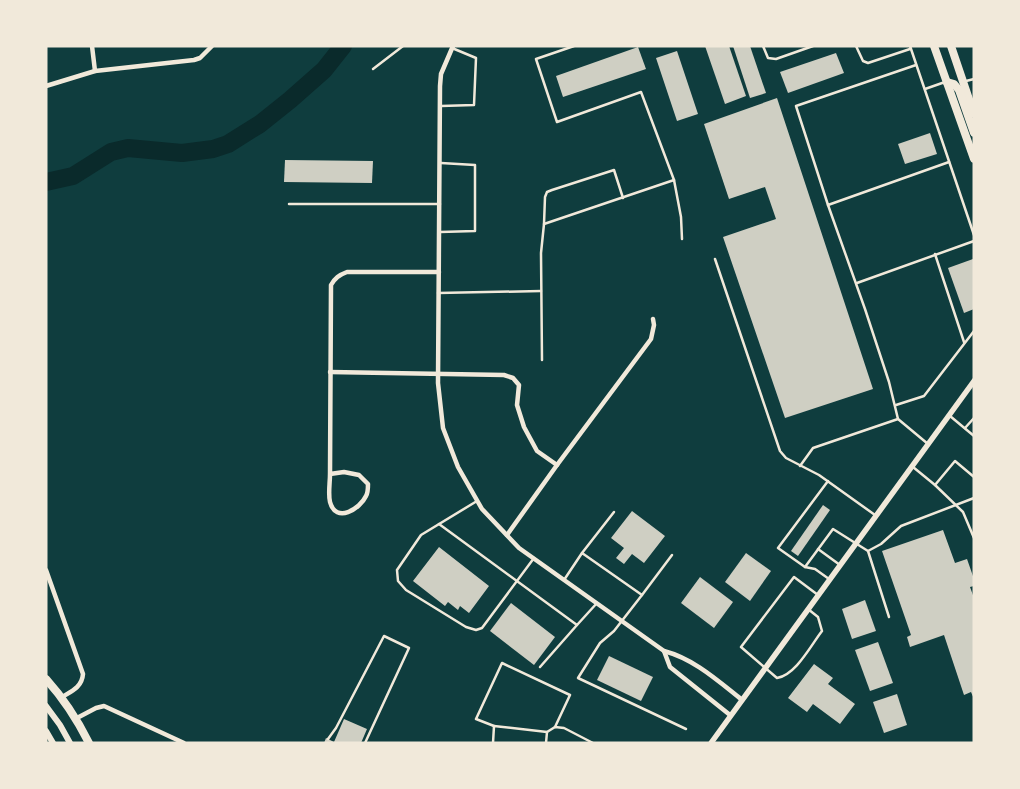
<svg xmlns="http://www.w3.org/2000/svg" width="1020" height="789" font-family="Manrope,sans-serif">
  <style>
    .lines { fill: none; stroke-linecap: round; stroke-linejoin: round }
    .river { stroke: #0a2a2b; stroke-width: 18 }
    .building { fill: #cfcfc3 }
    .service { stroke: #f1e9da; stroke-width: 2.5 }
    .minor { stroke: #f1e9da; stroke-width: 4.5 }
    .tertiary { stroke: #f1e9da; stroke-width: 5.5 }
    .secondary { stroke: #f1e9da; stroke-width: 6 }
    .primary { stroke: #f1e9da; stroke-width: 8 }
    .trunk { stroke: #f1e9da; stroke-width: 8 }
  </style>
  <rect width="100%" height="100%" fill="#0f3d3e"/>
  <g class="lines">
    <!-- river -->
    <path class="river" d="M46,182L73,176L111,152L128,148L182,153L213,149L228,144L260,124L290,100L324,70L343,46"/>
  </g>
  <!-- building -->
  <g class="building">
    <path d="M705,46H729L746,96L725,104Z"/>
    <path d="M733,46H750L766,93L750,98Z"/>
    <path d="M638,47L646,69L563,97L556,76Z"/>
    <path d="M677,51L698,114L677,121L656,58Z"/>
    <path d="M836,53L844,73L788,93L780,72Z"/>
    <path d="M777,98L873,389L785,418L723,237L776,219L765,187L729,199L704,124Z"/>
    <path d="M930,133L937,154L905,164L898,144Z"/>
    <path d="M285,160L373,161L372,183L284,182Z"/>
    <path d="M973,259L974,309L964,313L948,268Z"/>
    <path d="M823,505L830,510L798,556L791,551Z"/>
    <path d="M632,511L665,536L644,563L632,554L624,564L616,558L624,548L611,538Z"/>
    <path d="M943,530L955,563L967,559L974,579V586L970,587L974,598V699L971,692L964,695L944,635L910,647L907,637L911,635L882,551Z"/>
    <path d="M439,547L489,586L469,613L460,606L458,610L448,602L445,606L413,581Z"/>
    <path d="M746,553L771,571L750,601L725,582Z"/>
    <path d="M700,577L733,602L714,628L681,603Z"/>
    <path d="M865,600L876,631L852,639L842,609Z"/>
    <path d="M511,603L555,637L534,665L490,631Z"/>
    <path d="M878,642L893,683L870,691L855,650Z"/>
    <path d="M609,656L653,677L641,701L597,680Z"/>
    <path d="M814,664L833,678L828,684L855,704L840,724L813,704L807,712L788,698Z"/>
    <path d="M897,694L907,725L884,733L873,702Z"/>
    <path d="M344,719L367,729L361,743H324L326,738L334,742Z"/>
  </g>
  <g class="lines">
    <!-- service -->
    <g class="service">
      <path d="M574,46L536,59L557,122L641,92L674,180L681,217L682,239"/>
      <path d="M763,46L768,58L776,59L813,46"/>
      <path d="M856,46L863,61L868,63L910,49"/>
      <path d="M910,46L974,235"/>
      <path d="M916,65L796,106L828,205L949,162"/>
      <path d="M373,69L403,46"/>
      <path d="M966,81L974,79"/>
      <path d="M925,89L945,82"/>
      <path d="M441,106L474,105L476,58L452,48"/>
      <path d="M289,204H440"/>
      <path d="M828,205L865,309L889,382L898,419"/>
      <path d="M544,224L545,197L547,192L552,190L614,170L623,198"/>
      <path d="M440,232L475,231V165L441,163"/>
      <path d="M935,254L964,342"/>
      <path d="M715,259L780,451L786,458L819,475L875,515"/>
      <path d="M857,283L974,241"/>
      <path d="M438,293L541,291"/>
      <path d="M542,360L541,253L544,224L674,180"/>
      <path d="M896,405L924,396L974,331"/>
      <path d="M950,416L974,436"/>
      <path d="M965,428L974,418"/>
      <path d="M800,466L813,448L898,419L928,444"/>
      <path d="M913,467L935,485L963,512L974,538"/>
      <path d="M828,481L778,548L805,567L815,569L829,579"/>
      <path d="M935,485L955,461L974,477"/>
      <path d="M477,501L421,535L397,570L398,581L406,590L466,627L476,630L482,628L534,558"/>
      <path d="M439,524L577,625L597,603"/>
      <path d="M818,549L840,565"/>
      <path d="M868,551L889,617"/>
      <path d="M582,553L614,512"/>
      <path d="M805,567L833,529L868,551L881,544L901,526L974,498"/>
      <path d="M564,580L582,553L642,595L614,631L600,643L578,678L686,729"/>
      <path d="M642,595L672,555"/>
      <path d="M808,609L818,617L822,631C811,645 796,675 777,678L741,647L794,577L818,595"/>
      <path d="M540,667L577,625"/>
      <path d="M494,726L476,719L502,663L570,695L555,727"/>
      <path d="M328,739L336,728L384,636L409,648L365,743"/>
      <path d="M493,743L494,726L547,732"/>
      <path d="M546,743L547,732L555,727L564,728L593,743"/>
    </g>
    <!-- minor -->
    <g class="minor">
      <path d="M92,46L95,71"/>
      <path d="M453,46L441,74L440,86L438,383L443,428L458,467L482,509L519,548L664,651C694,659 717,680 741,699"/>
      <path d="M46,86L95,71L194,60L200,58L212,46"/>
      <path d="M330,372L504,375L513,378L519,385L517,405L524,427L537,451L557,465"/>
      <path d="M330,474L344,472L359,475L368,484C368,488 368,493 366,496C360,509 336,524 330,502C328,494 330,483 330,474L331,285C335,278 339,275 347,272H439"/>
      <path d="M507,535L557,465L651,339L654,325L653,319"/>
      <path d="M46,570L83,674C82,687 72,691 62,697"/>
      <path d="M664,651L670,667L730,715"/>
      <path d="M77,718L96,708L104,706L184,743"/>
    </g>
    <!-- tertiary -->
    <path class="tertiary" d="M711,743L974,381"/>
    <!-- secondary -->
    <g class="secondary">
      <path d="M46,706L60,725L70,743"/>
      <path d="M46,731L53,743"/>
    </g>
    <!-- primary -->
    <g class="primary">
      <path d="M934,46L974,159"/>
      <path d="M951,46L974,114"/>
      <path d="M947,82L954,84L959,90L974,133"/>
    </g>
    <!-- trunk -->
    <path class="trunk" d="M46,679C64,699 77,719 89,743"/>
  </g>
  <!-- border -->
  <rect width="1020" height="789" fill="none" stroke="#f1e9da" stroke-width="95"/>
</svg>
